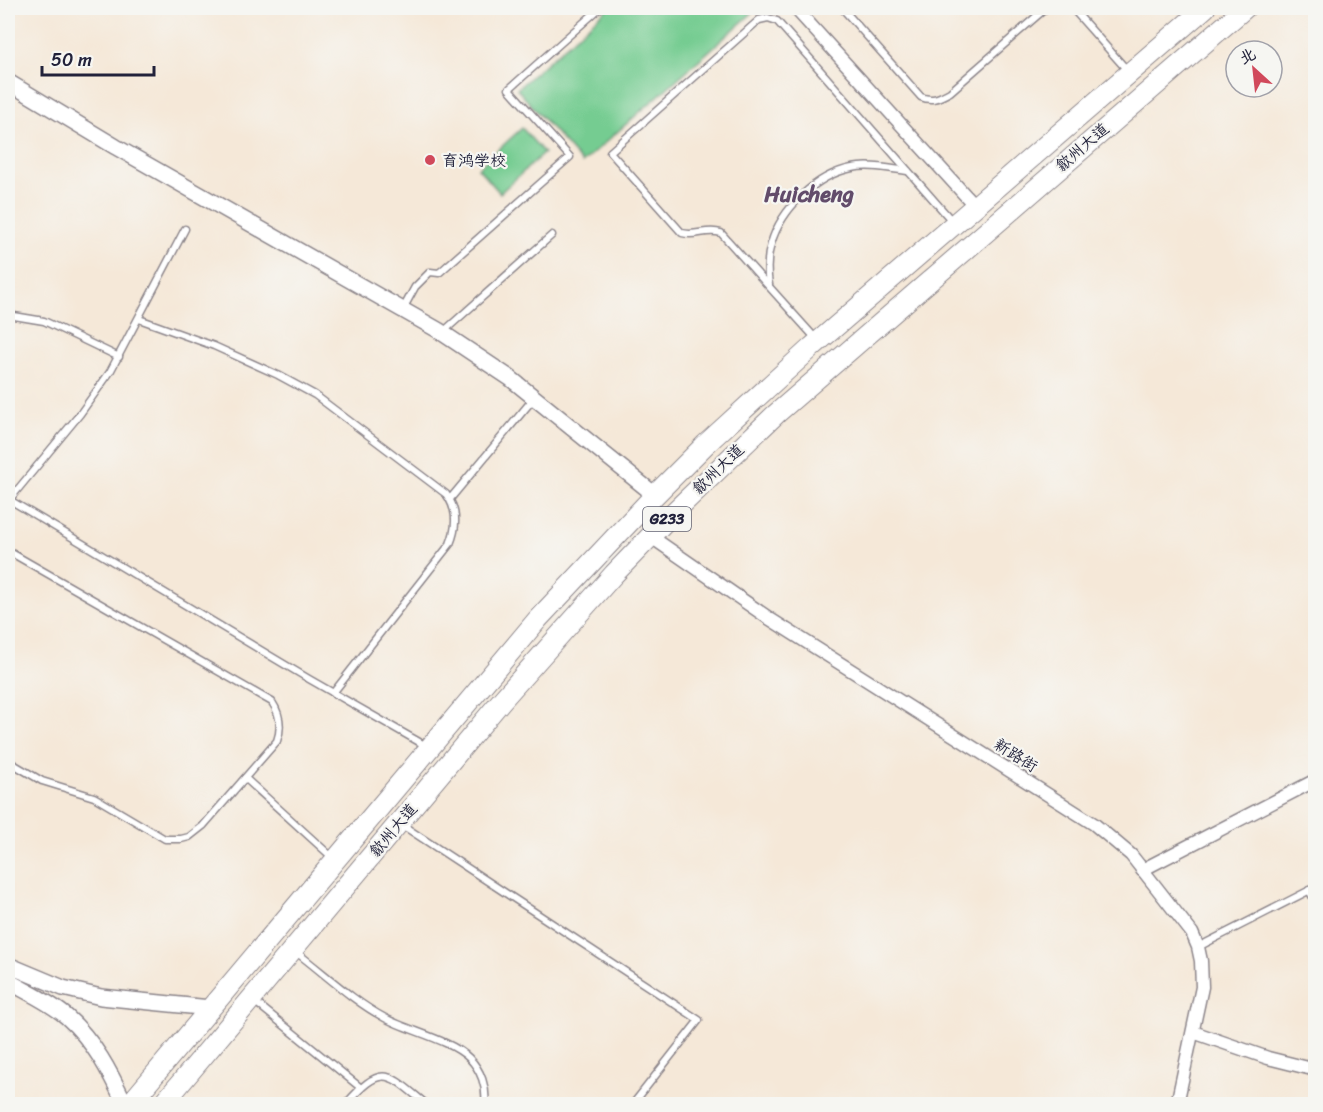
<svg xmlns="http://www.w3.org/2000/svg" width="1323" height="1112" font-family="Sriracha,'LXGW WenKai TC',sans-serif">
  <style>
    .green { fill: #74cc91; stroke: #4b7766; stroke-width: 1.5 }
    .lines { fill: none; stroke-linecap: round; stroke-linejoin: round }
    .service-casing { stroke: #8c858a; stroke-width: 9 }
    .minor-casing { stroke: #8c858a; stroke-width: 15 }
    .tertiary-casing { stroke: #8c858a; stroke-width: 18 }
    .trunk-casing { stroke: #8c858a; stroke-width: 22 }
    .service { stroke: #fff; stroke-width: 6 }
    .minor { stroke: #fff; stroke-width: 12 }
    .tertiary { stroke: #fff; stroke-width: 15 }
    .trunk { stroke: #fff; stroke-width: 20 }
    .poi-dot { fill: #d1495b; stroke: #f6f6f2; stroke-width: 2 }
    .labels { text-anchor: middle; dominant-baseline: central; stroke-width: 4.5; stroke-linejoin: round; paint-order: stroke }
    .shield { fill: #f6f6f2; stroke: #626272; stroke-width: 1.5 }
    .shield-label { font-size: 15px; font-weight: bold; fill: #22223b }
    .street-label { font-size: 16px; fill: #22223b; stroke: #f6f6f2 }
    .poi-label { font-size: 16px; fill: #22223b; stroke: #f6f6f2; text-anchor: start }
    .district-label { font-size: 22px; font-weight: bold; fill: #624c6b; stroke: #f6f6f2 }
  </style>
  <rect width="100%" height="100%" fill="#f6f6f2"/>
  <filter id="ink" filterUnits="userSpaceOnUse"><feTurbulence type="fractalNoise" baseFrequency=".0167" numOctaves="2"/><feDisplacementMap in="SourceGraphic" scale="12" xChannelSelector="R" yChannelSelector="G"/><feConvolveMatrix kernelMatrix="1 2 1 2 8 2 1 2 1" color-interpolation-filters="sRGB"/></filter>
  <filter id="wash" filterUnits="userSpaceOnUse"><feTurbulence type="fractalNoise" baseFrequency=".008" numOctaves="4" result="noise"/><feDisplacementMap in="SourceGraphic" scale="24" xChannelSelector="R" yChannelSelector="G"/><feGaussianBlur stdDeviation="1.35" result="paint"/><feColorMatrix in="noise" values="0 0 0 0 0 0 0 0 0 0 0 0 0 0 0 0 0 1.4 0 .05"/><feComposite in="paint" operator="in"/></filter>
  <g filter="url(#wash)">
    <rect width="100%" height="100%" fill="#f5e8d8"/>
    <!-- green -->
    <g class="green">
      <path d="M608,8H758L582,163L517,89Z"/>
      <path d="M522,128L544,153L500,193L478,168Z"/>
    </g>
  </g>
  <g filter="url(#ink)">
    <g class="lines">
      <defs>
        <g id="service">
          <path d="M842,8L921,97C933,102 940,97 950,92L1046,8"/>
          <path d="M1072,8L1127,70"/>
          <path d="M769,285C767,272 767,257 771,244C781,209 816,175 852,168C870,164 890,169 908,171"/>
          <path d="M403,309L415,287L430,272L439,273L570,157L509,89L600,8"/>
          <path d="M8,315L44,321L119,357"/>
          <path d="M139,319L214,346L278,375L315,395L446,494C458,510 457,527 450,544L333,693"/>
          <path d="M443,332L552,235"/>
          <path d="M817,340L721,233C707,228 696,237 682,233L610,152L759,20L768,18L777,21L952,221"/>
          <path d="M8,499L309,679L428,747"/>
          <path d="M450,499L534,398"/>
          <path d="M9,500L80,414L110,372L185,229"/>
          <path d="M8,551L272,702C280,714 282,727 277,741L203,826L189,837L181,839H165L94,797L42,781L8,761"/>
          <path d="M245,778L333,858"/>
          <path d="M402,825L699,1020L633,1104"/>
          <path d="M1309,890L1316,903"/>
          <path d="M1198,947L1316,887"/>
          <path d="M296,952C325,974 353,1001 385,1018C409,1031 451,1040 469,1058C481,1070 487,1087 485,1104"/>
          <path d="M254,1001L361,1088"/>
          <path d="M346,1104C383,1062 388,1073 426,1104"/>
        </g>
        <g id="minor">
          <path d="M795,8L975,206"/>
          <path d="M650,536L770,619L1094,824L1131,855L1192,933L1198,947L1201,961L1202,987L1177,1104"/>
          <path d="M1142,870L1316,780"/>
          <path d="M1193,1032L1268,1058L1316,1070"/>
        </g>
        <g id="tertiary">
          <path d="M8,82L116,147L438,330L510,378L655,495"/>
          <path d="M8,965L63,988L101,997L210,1008"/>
          <path d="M8,981C27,992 50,1002 67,1017C94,1041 110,1072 125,1104"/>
        </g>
        <g id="trunk">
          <path d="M130,1104L538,619L655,495L706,444L812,347L1205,8"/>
          <path d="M163,1104L502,700L614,574L673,513L776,414L1245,8"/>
        </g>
      </defs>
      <!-- service casing -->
      <use href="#service" class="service-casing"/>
      <!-- minor casing -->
      <use href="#minor" class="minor-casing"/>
      <!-- tertiary casing -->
      <use href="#tertiary" class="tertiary-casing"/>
      <!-- trunk casing -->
      <use href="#trunk" class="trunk-casing"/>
      <!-- service -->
      <use href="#service" class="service"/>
      <!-- minor -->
      <use href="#minor" class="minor"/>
      <!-- tertiary -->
      <use href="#tertiary" class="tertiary"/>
      <!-- trunk -->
      <use href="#trunk" class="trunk"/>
    </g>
  </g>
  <!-- markers -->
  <circle class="poi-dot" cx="430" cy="160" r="6"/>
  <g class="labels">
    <!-- shield labels -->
    <rect class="shield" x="643" y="507" width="48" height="24" rx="4.5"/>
    <g class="shield-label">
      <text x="667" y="519">G233</text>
    </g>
    <!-- street labels -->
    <g class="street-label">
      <text transform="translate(1082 147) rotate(-41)">歙州大道</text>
      <text transform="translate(718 469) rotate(-44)">歙州大道</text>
      <text transform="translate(1016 755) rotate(32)">新路街</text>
      <text transform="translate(393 830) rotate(-50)">歙州大道</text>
    </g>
    <!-- poi labels -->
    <g class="poi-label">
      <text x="442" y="160">育鸿学校</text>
    </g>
    <!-- district labels -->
    <g class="district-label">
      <text x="809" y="194">Huicheng</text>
    </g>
  </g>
  <!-- margin -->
  <rect width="1323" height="1112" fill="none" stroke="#f6f6f2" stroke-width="30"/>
  <!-- north arrow -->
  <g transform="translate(1254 69) rotate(333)"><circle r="28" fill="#f6f6f2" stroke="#a1a1a9" stroke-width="1.5"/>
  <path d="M0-4.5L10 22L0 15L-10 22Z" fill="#d1495b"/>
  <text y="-9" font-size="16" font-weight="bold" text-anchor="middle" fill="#22223b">北</text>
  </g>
  <!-- scale -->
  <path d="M42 66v9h112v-9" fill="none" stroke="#22223b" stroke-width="3"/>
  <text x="51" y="66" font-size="18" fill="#22223b" stroke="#f6f6f2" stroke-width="4.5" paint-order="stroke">50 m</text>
</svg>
